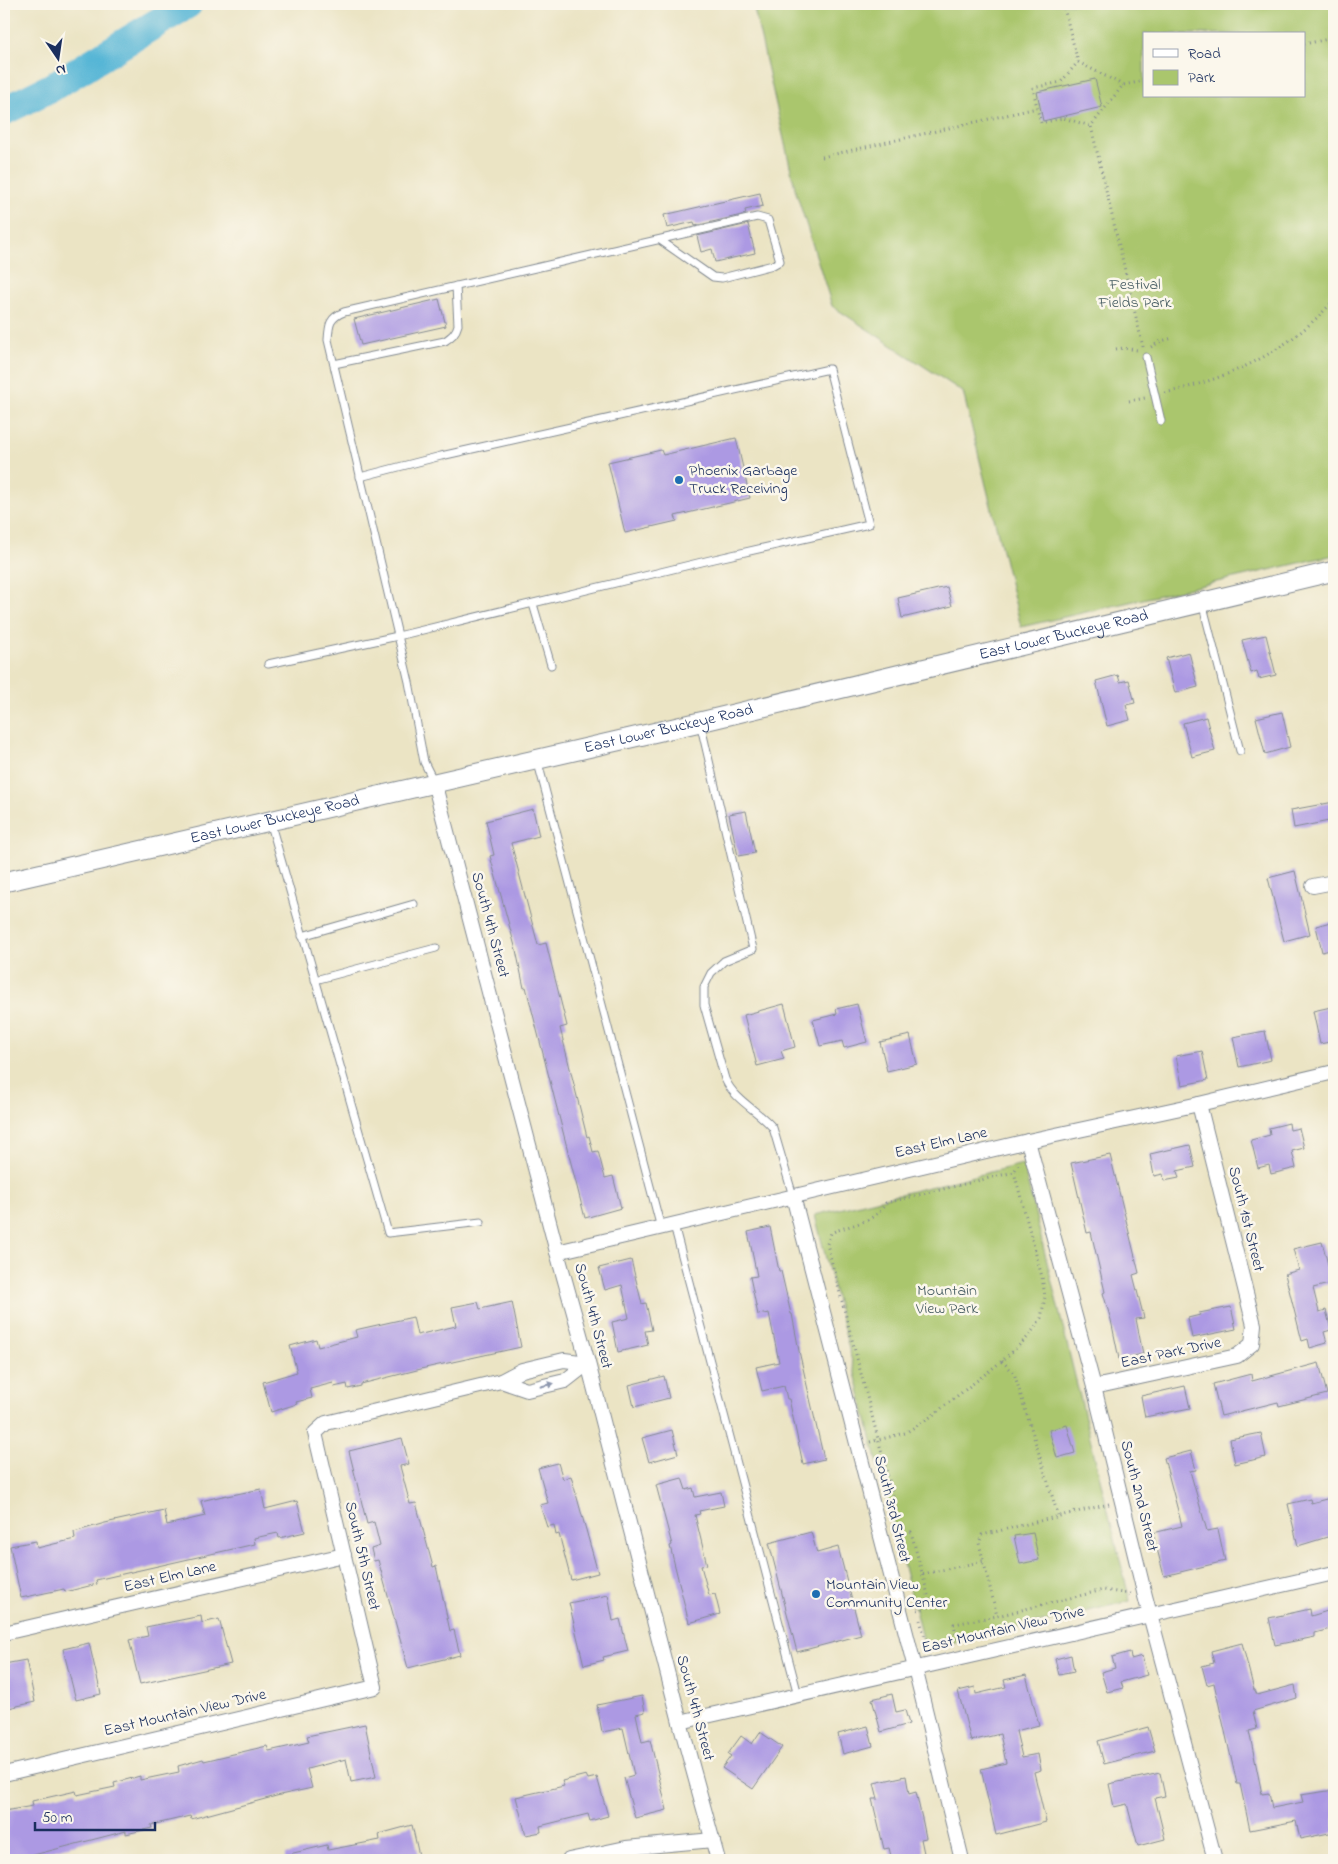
<svg xmlns="http://www.w3.org/2000/svg" width="1338" height="1864" font-family="'Indie Flower',sans-serif">
  <style>
    .green { fill: #aac66d; stroke: #627a66; fill-rule: evenodd }
    .sand { fill: #eeda9e; stroke: #84847e }
    .lines { fill: none; stroke-linecap: round; stroke-linejoin: round }
    .river { stroke: #57b6d6; stroke-width: 29 }
    .building { fill: #ac99e3 }
    .service-casing { stroke: #838a91; stroke-width: 9 }
    .minor-casing { stroke: #838a91; stroke-width: 16 }
    .secondary-casing { stroke: #838a91; stroke-width: 21 }
    .path { stroke: #838a91; stroke-width: 3; stroke-dasharray: 1 4; stroke-linecap: butt }
    .service { stroke: #fff; stroke-width: 7 }
    .minor { stroke: #fff; stroke-width: 14 }
    .secondary { stroke: #fff; stroke-width: 19 }
    .oneway { fill: #8d97ae }
    .poi-dot { fill: #1f6fb2; stroke: #fbf7ec; stroke-width: 2 }
    .labels { text-anchor: middle; dominant-baseline: central; stroke-width: 5; stroke-linejoin: round; paint-order: stroke }
    .park-label { font-size: 16px; fill: #465c62; stroke: #fbf7ec }
    .poi-label { font-size: 16px; fill: #1b2f5e; stroke: #fbf7ec; text-anchor: start }
    .street-label { font-size: 16px; fill: #1b2f5e; stroke: #fbf7ec }
  </style>
  <rect width="100%" height="100%" fill="#fbf7ec"/>
  <filter id="ink" filterUnits="userSpaceOnUse"><feTurbulence type="fractalNoise" baseFrequency=".02" numOctaves="2"/><feDisplacementMap in="SourceGraphic" scale="10" xChannelSelector="R" yChannelSelector="G"/><feConvolveMatrix kernelMatrix="1 2 1 2 8 2 1 2 1" color-interpolation-filters="sRGB"/></filter>
  <filter id="wash" filterUnits="userSpaceOnUse"><feTurbulence type="fractalNoise" baseFrequency=".0096" numOctaves="4" result="noise"/><feDisplacementMap in="SourceGraphic" scale="20" xChannelSelector="R" yChannelSelector="G"/><feGaussianBlur stdDeviation="1.12" result="paint"/><feColorMatrix in="noise" values="0 0 0 0 0 0 0 0 0 0 0 0 0 0 0 0 0 1.4 0 .05"/><feComposite in="paint" operator="in"/></filter>
  <g filter="url(#wash)">
    <rect width="100%" height="100%" fill="#ebe4c4"/>
    <!-- green -->
    <g class="green">
      <path d="M753,4H1334V555L1021,627L963,392L832,306L796,192ZM1144,34H1304V96H1144Z"/>
      <path d="M1023,1164L1130,1601L925,1650L815,1215Z"/>
    </g>
    <!-- sand -->
    <path class="sand" d="M165,4H205L57,92L4,119V100L60,72Z"/>
    <g class="lines">
      <!-- river -->
      <path class="river" d="M4,111L52,87L188,4"/>
    </g>
    <g id="blocks">
      <!-- building -->
      <g class="building">
        <path d="M1095,79L1102,107L1043,121L1037,92Z"/>
        <path d="M760,193L763,206L745,210L746,214L695,226L694,222L667,228L664,215Z"/>
        <path d="M748,224L755,253L715,262L712,249L701,252L697,236Z"/>
        <path d="M439,299L446,326L361,345L354,319Z"/>
        <path d="M736,438L750,498L675,516L677,521L625,533L608,462L661,450L663,455Z"/>
        <path d="M947,587L952,606L902,618L898,598Z"/>
        <path d="M1266,635L1276,675L1259,679L1257,671L1251,673L1242,640Z"/>
        <path d="M1189,652L1198,687L1175,693L1166,658Z"/>
        <path d="M1118,675L1120,682L1129,680L1135,703L1126,705L1130,720L1107,726L1096,681Z"/>
        <path d="M1282,712L1290,747L1265,754L1256,718Z"/>
        <path d="M1206,717L1215,751L1192,757L1183,723Z"/>
        <path d="M1334,802V820L1294,828L1291,810Z"/>
        <path d="M533,809L539,836L511,843L538,945L546,943L567,1026L560,1028L587,1137L589,1136L593,1152L598,1151L605,1178L613,1176L621,1208L585,1218L538,1034L526,987L524,988L516,950L490,856L494,855L486,821Z"/>
        <path d="M746,811L755,853L738,856L729,814Z"/>
        <path d="M1295,871L1310,934L1284,941L1268,878Z"/>
        <path d="M1334,921V949L1322,952L1316,926Z"/>
        <path d="M784,1004L795,1047L781,1051L784,1059L757,1066L744,1015Z"/>
        <path d="M857,1004L867,1042L844,1048L842,1041L820,1046L813,1020L837,1014L836,1009Z"/>
        <path d="M1331,1007L1334,1022V1041L1320,1044L1313,1011Z"/>
        <path d="M1265,1031L1271,1060L1239,1067L1233,1037Z"/>
        <path d="M910,1035L917,1064L887,1071L880,1042Z"/>
        <path d="M1202,1051L1208,1080L1182,1085L1176,1056Z"/>
        <path d="M1289,1123L1290,1130L1299,1128L1304,1148L1292,1151L1296,1168L1271,1174L1269,1165L1258,1168L1251,1140L1270,1135L1269,1128Z"/>
        <path d="M1190,1145L1195,1167L1177,1171L1179,1178L1164,1181L1163,1174L1154,1176L1150,1154Z"/>
        <path d="M1110,1155L1139,1273L1133,1275L1144,1318L1136,1319L1143,1354L1119,1359L1111,1320L1103,1293L1105,1292L1091,1232L1087,1233L1071,1163Z"/>
        <path d="M770,1227L779,1271H781L791,1314H792L799,1351L824,1459L803,1464L789,1399H787L784,1386L762,1391L756,1367L779,1362L769,1313L758,1315L750,1277L757,1276L748,1232Z"/>
        <path d="M1322,1242L1333,1283L1313,1288L1319,1312L1326,1310L1331,1330L1324,1332L1327,1343L1310,1348L1308,1339L1302,1341L1285,1274L1299,1270L1293,1249Z"/>
        <path d="M631,1260L642,1304L646,1303L652,1330L645,1331L648,1345L618,1352L612,1322L629,1318L622,1285L605,1290L599,1268Z"/>
        <path d="M478,1302L480,1309L512,1302L521,1347L425,1368L361,1384V1386L348,1389L347,1384L334,1387L333,1383L310,1389L312,1398L296,1402L297,1404L271,1412L263,1382L297,1372L290,1346L316,1339L318,1347L357,1337L355,1330L413,1317L417,1335L456,1326L452,1307Z"/>
        <path d="M1231,1307L1236,1329L1192,1338L1188,1318L1200,1315L1199,1313Z"/>
        <path d="M1319,1363L1327,1394L1279,1406L1278,1402L1221,1416L1213,1384L1251,1374L1252,1381Z"/>
        <path d="M664,1376L669,1398L634,1407L629,1385Z"/>
        <path d="M1185,1386L1190,1408L1145,1417L1141,1396Z"/>
        <path d="M1067,1425L1075,1453L1057,1458L1049,1430Z"/>
        <path d="M672,1430L678,1454L649,1462L642,1438Z"/>
        <path d="M1261,1433L1266,1457L1235,1464L1230,1439Z"/>
        <path d="M402,1438L409,1464L400,1466L410,1504L416,1503L433,1567L436,1566L450,1631L454,1630L460,1655L408,1668L378,1560L374,1561L371,1549L380,1546L374,1522L367,1524L349,1451Z"/>
        <path d="M1191,1451L1196,1470L1190,1471L1207,1531L1218,1529L1225,1561L1164,1576L1153,1533L1182,1526L1164,1458Z"/>
        <path d="M558,1463L563,1479L571,1476L598,1573L571,1580L559,1534L556,1535L554,1525L547,1527L540,1505L548,1503L538,1468Z"/>
        <path d="M682,1478L686,1490L693,1488L695,1497L721,1492L724,1506L699,1511L700,1514L695,1515L707,1565L701,1566L709,1595L715,1594L720,1614L689,1623L670,1546L672,1545L656,1485Z"/>
        <path d="M261,1489L265,1509L297,1501L305,1532L279,1538L278,1533L254,1538L255,1544L96,1580L97,1584L65,1592L64,1589L21,1598L10,1546L36,1541L37,1548L75,1539L74,1532L105,1523L164,1510L167,1525L205,1516L201,1501L227,1495V1496Z"/>
        <path d="M1334,1497V1535L1298,1546L1288,1504L1310,1499L1311,1503Z"/>
        <path d="M811,1532L817,1553L838,1547L861,1635L797,1652L769,1543Z"/>
        <path d="M1033,1533L1039,1560L1020,1564L1014,1536Z"/>
        <path d="M608,1595L613,1621L620,1619L628,1651L603,1657L604,1660L584,1665L569,1603Z"/>
        <path d="M1310,1609L1311,1616L1334,1609V1628L1315,1633V1637L1275,1645L1269,1618Z"/>
        <path d="M201,1616L202,1623L219,1619L231,1664L140,1684L129,1640L148,1636L146,1627Z"/>
        <path d="M89,1643L101,1694L76,1700L63,1649Z"/>
        <path d="M1242,1643L1254,1690H1255L1257,1695L1295,1685L1297,1698L1253,1711L1257,1729L1249,1731L1262,1794L1269,1793L1272,1808L1303,1802L1301,1795L1334,1790V1832L1300,1839L1296,1821L1250,1830L1240,1784H1237L1214,1683L1207,1685L1202,1666L1214,1663L1211,1651Z"/>
        <path d="M1130,1652L1131,1659L1142,1656L1147,1675L1121,1682L1123,1688L1107,1692L1101,1672L1115,1668L1112,1657Z"/>
        <path d="M1071,1655L1074,1672L1059,1675L1055,1659Z"/>
        <path d="M26,1660L35,1702L4,1709V1664Z"/>
        <path d="M1026,1675L1039,1725L1016,1731L1022,1757L1038,1754L1041,1770L1034,1772L1046,1822L996,1835L981,1769L1006,1763L1000,1734L971,1741L958,1691L975,1687L976,1694L1006,1687L1004,1680Z"/>
        <path d="M892,1694L896,1712L905,1710L909,1724L881,1732L872,1699Z"/>
        <path d="M642,1696L645,1712L636,1714L642,1742L650,1740L667,1810L635,1818L624,1778L634,1775L623,1728L602,1732L597,1705Z"/>
        <path d="M365,1724L376,1777L351,1782L346,1759L307,1769L312,1788L280,1795L191,1819L190,1816L151,1825L152,1828L126,1834V1831L22,1858L4,1860V1811L33,1806L32,1801L76,1791L77,1795L115,1787L114,1783L140,1776V1780L179,1772L178,1766L203,1759L204,1761L267,1746L269,1751L309,1742L307,1736Z"/>
        <path d="M868,1726L873,1746L843,1754L838,1734Z"/>
        <path d="M1148,1727L1155,1751L1104,1764L1098,1741Z"/>
        <path d="M760,1732L782,1747L753,1789L722,1768L731,1756L728,1754L741,1736L752,1744Z"/>
        <path d="M1160,1773L1165,1796L1155,1798L1165,1839L1138,1846L1127,1804L1114,1807L1109,1784Z"/>
        <path d="M586,1775L588,1779L597,1777L608,1816L590,1821L588,1814L540,1826L541,1832L526,1835L516,1797L564,1786L562,1781Z"/>
        <path d="M906,1776L909,1794L916,1792L923,1823L926,1838L921,1839L925,1858L913,1860H892L889,1848L884,1849L872,1799H878L874,1783Z"/>
        <path d="M412,1825L420,1860H285V1855L327,1845L328,1850L380,1840L379,1834Z"/>
      </g>
    </g>
  </g>
  <g filter="url(#ink)">
    <use href="#blocks" fill-opacity="0" stroke="#838a91" stroke-width="1"/>
    <g class="lines">
      <defs>
        <g id="service">
          <path d="M1146,357L1161,421"/>
          <path d="M334,364L445,341C452,336 456,333 458,325L456,286"/>
          <path d="M1202,602L1240,751"/>
          <path d="M533,604L551,665"/>
          <path d="M268,664L398,636L710,560L869,524L829,369L441,456L360,477"/>
          <path d="M700,722L753,949L724,961L711,973L704,987V1005L725,1079C735,1101 758,1110 773,1128L793,1196"/>
          <path d="M537,759L661,1228"/>
          <path d="M434,782L424,762L409,682L328,340C329,325 329,318 344,312C482,280 619,249 757,217L768,220L780,261L773,265L722,278L713,277L660,240"/>
          <path d="M270,821L388,1233L481,1222"/>
          <path d="M302,936L414,904"/>
          <path d="M315,980L436,948"/>
          <path d="M674,1225L798,1695"/>
        </g>
        <g id="minor">
          <path d="M434,782L557,1252L588,1363L680,1722L718,1860"/>
          <path d="M1313,886L1334,882"/>
          <path d="M1028,1141L1094,1387L1145,1596L1215,1860"/>
          <path d="M793,1196L915,1668L962,1860"/>
          <path d="M557,1252L1028,1141L1199,1104L1334,1072"/>
          <path d="M501,1381L527,1390L565,1381L588,1363"/>
          <path d="M1094,1387L1237,1356L1252,1344L1254,1325L1199,1104"/>
          <path d="M4,1633L344,1555"/>
          <path d="M680,1722L1334,1573"/>
          <path d="M4,1774L375,1687L315,1433L326,1423L501,1381L522,1370L564,1360L588,1363"/>
          <path d="M569,1860L626,1848L713,1840"/>
        </g>
        <g id="secondary">
          <path id="s1" d="M4,882L700,722L1334,571"/>
        </g>
      </defs>
      <!-- service casing -->
      <use href="#service" class="service-casing"/>
      <!-- minor casing -->
      <use href="#minor" class="minor-casing"/>
      <!-- secondary casing -->
      <use href="#secondary" class="secondary-casing"/>
      <!-- path -->
      <g class="path">
        <path d="M1063,4L1078,62L1123,85"/>
        <path d="M1304,44L1334,38"/>
        <path d="M1037,108L1033,88L1061,82L1078,62"/>
        <path d="M822,157L1037,108L1041,123L1063,118L1091,126"/>
        <path d="M1143,347L1091,126L1123,85L1144,81"/>
        <path d="M1151,347L1161,341L1173,338"/>
        <path d="M1116,349L1123,348L1137,350"/>
        <path d="M1165,393C1233,377 1288,352 1334,300"/>
        <path d="M1129,401L1145,398"/>
        <path d="M1002,1361L1014,1373L1058,1515"/>
        <path d="M870,1442L905,1433L929,1418L1002,1361L1029,1336L1041,1318L1045,1297L1042,1277L1014,1172"/>
        <path d="M1109,1504L982,1535L979,1543L997,1616L1103,1590L1130,1594"/>
        <path d="M903,1534L827,1244L831,1233C850,1224 876,1223 886,1203L1014,1172L1019,1162"/>
        <path d="M896,1536L911,1532L931,1606L917,1610V1612"/>
        <path d="M923,1574L984,1561"/>
        <path d="M920,1620L925,1638L933,1645L957,1640L954,1624L997,1616"/>
      </g>
      <!-- service -->
      <use href="#service" class="service"/>
      <!-- minor -->
      <use href="#minor" class="minor"/>
      <!-- secondary -->
      <use href="#secondary" class="secondary"/>
    </g>
    <!-- one-way arrows -->
    <defs><path id="oneway-solid" d="M-6-.8H1V-3.2L6.5 0L1 3.2V.8H-6Z" transform="scale(1.25)"/></defs>
    <use class="oneway" href="#oneway-solid" transform="translate(547 1385) rotate(-13)"/>
  </g>
  <!-- markers -->
  <g class="poi-dot">
    <circle cx="679" cy="480" r="5"/>
    <circle cx="816" cy="1594" r="5"/>
  </g>
  <g class="labels">
    <!-- park labels -->
    <g class="park-label">
      <text x="1135" y="285">Festival<tspan x="1135" dy="18">Fields Park</tspan></text>
      <text x="947" y="1291">Mountain<tspan x="947" dy="18">View Park</tspan></text>
    </g>
    <!-- poi labels -->
    <g class="poi-label">
      <text x="689" y="471">Phoenix Garbage<tspan x="689" dy="18">Truck Receiving</tspan></text>
      <text x="826" y="1585">Mountain View<tspan x="826" dy="18">Community Center</tspan></text>
    </g>
    <!-- street labels -->
    <g class="street-label">
      <text stroke="none"><textPath href="#s1" startOffset="1088">East Lower Buckeye Road</textPath></text>
      <text stroke="none"><textPath href="#s1" startOffset="682">East Lower Buckeye Road</textPath></text>
      <text stroke="none"><textPath href="#s1" startOffset="278">East Lower Buckeye Road</textPath></text>
      <text transform="translate(490 925) rotate(75)">South 4th Street</text>
      <text transform="translate(941 1143) rotate(-13)">East Elm Lane</text>
      <text transform="translate(1246 1219) rotate(76)">South 1st Street</text>
      <text transform="translate(593 1316) rotate(75)">South 4th Street</text>
      <text transform="translate(1171 1353) rotate(-12)">East Park Drive</text>
      <text transform="translate(1139 1496) rotate(76)">South 2nd Street</text>
      <text transform="translate(892 1509) rotate(76)">South 3rd Street</text>
      <text transform="translate(362 1556) rotate(77)">South 5th Street</text>
      <text transform="translate(170 1577) rotate(-13)">East Elm Lane</text>
      <text transform="translate(1003 1630) rotate(-13)">East Mountain View Drive</text>
      <text transform="translate(695 1708) rotate(75)">South 4th Street</text>
      <text transform="translate(185 1713) rotate(-13)">East Mountain View Drive</text>
    </g>
  </g>
  <!-- margin -->
  <rect width="1338" height="1864" fill="none" stroke="#fbf7ec" stroke-width="20"/>
  <!-- legend -->
  <rect x="1143" y="32" width="162" height="65" fill="#fbf7ec" stroke="#a1a7b3"/>
  <rect x="1153" y="49" width="25" height="8" fill="#ffffff" stroke="#a1a7b3"/>
  <text x="1188" y="58" font-size="15" fill="#1b2f5e">Road</text>
  <rect x="1153" y="70" width="25" height="15" fill="#aac66d" stroke="#a1a7b3"/>
  <text x="1188" y="82" font-size="15" fill="#1b2f5e">Park</text>
  <!-- north arrow -->
  <g transform="translate(58 58) rotate(167)" stroke="#fbf7ec" stroke-width="4" paint-order="stroke">
  <path d="M0-4L9 19L0 12L-9 19Z" fill="#1b2f5e"/>
  <text y="-8" font-size="14" font-weight="bold" text-anchor="middle" fill="#1b2f5e">N</text>
  </g>
  <!-- scale -->
  <path d="M35 1822v8h120v-8" fill="none" stroke="#1b2f5e" stroke-width="2.5"/>
  <text x="42" y="1822" font-size="15" fill="#1b2f5e" stroke="#fbf7ec" stroke-width="4" paint-order="stroke">50 m</text>
</svg>
